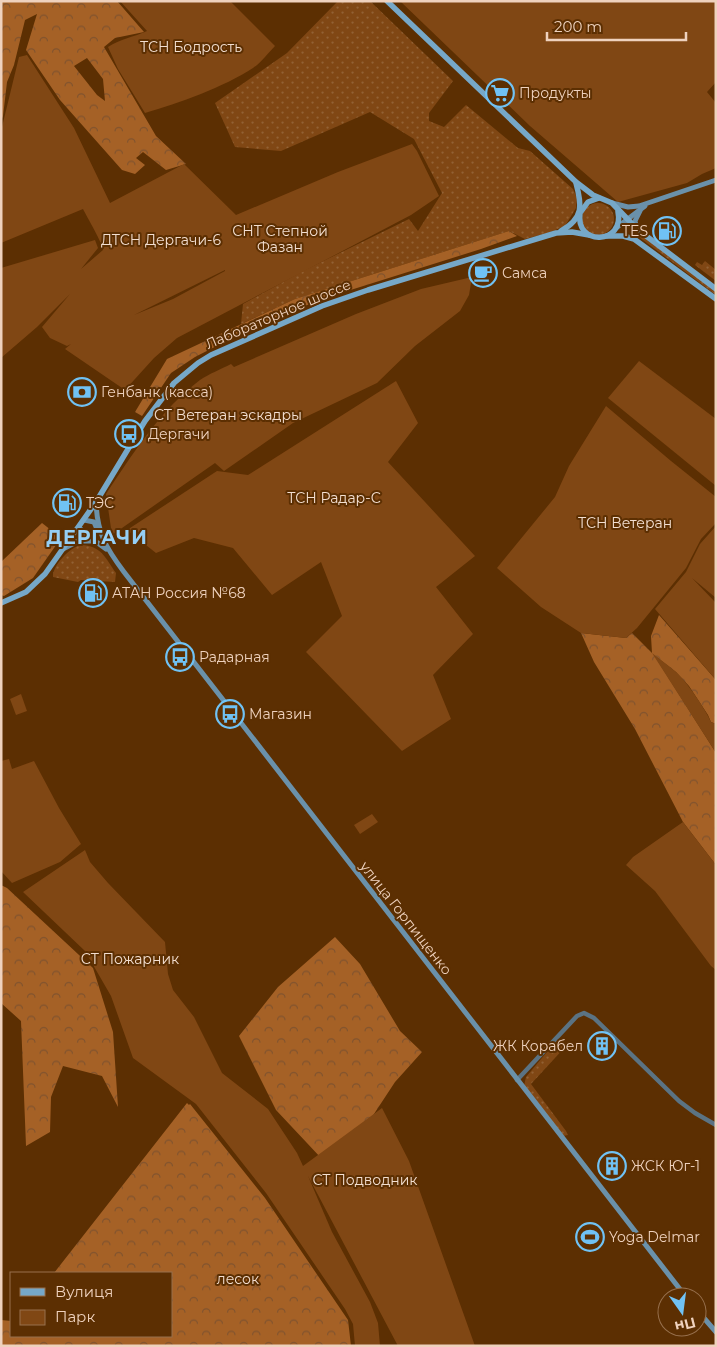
<svg xmlns="http://www.w3.org/2000/svg" width="717" height="1347" font-family="Montserrat,sans-serif">
  <style>
    .grass { fill: url(#grass-dots) }
    .forest { fill: url(#forest-crowns); fill-rule: evenodd }
    .green { fill: #804714; fill-rule: evenodd }
    .lines { fill: none; stroke-linecap: round; stroke-linejoin: round }
    .tertiary { stroke: #5b7383; stroke-width: 4.5 }
    .secondary { stroke: #6a91aa; stroke-width: 5 }
    .primary { stroke: #76a8c8; stroke-width: 5.5 }
    .labels { text-anchor: middle; dominant-baseline: central; stroke-width: 4; stroke-linejoin: round; paint-order: stroke }
    .park-label { font-size: 14px; fill: #f3dfd1; stroke: #5c2f02 }
    .poi-label { font-size: 14px; fill: #efd2be; stroke: #5c2f02; text-anchor: start }
    .street-label { font-size: 14px; fill: #efd2be; stroke: #5c2f02 }
    .district-label { font-size: 19px; font-weight: bold; letter-spacing: 1px; fill: #95cff5; stroke: #5c2f02 }
  </style>
  <defs>
    <pattern id="grass-dots" width="8" height="8" patternUnits="userSpaceOnUse" patternTransform="scale(1.25)"><rect width="8" height="8" fill="#804714"/><path d="M2 2h.1M6 6h.1" fill="none" stroke="#926134" stroke-width="1.8" stroke-linecap="round"/></pattern>
    <pattern id="forest-crowns" width="20" height="18" patternUnits="userSpaceOnUse" patternTransform="scale(1.25)"><rect width="20" height="18" fill="#a56126"/><path d="M2 6a3 3 0 1 1 6 0M12 15a3 3 0 1 1 6 0" fill="none" stroke="#80532e"/></pattern>
  </defs>
  <rect width="100%" height="100%" fill="#5c2f02"/>
  <!-- grass -->
  <g class="grass">
    <path d="M338,1H370L453,81L429,113V121L444,127L466,105L518,148L530,151L573,189L577,198L576,208L565,226L548,233L525,239L509,231L295,299L241,324L243,304L303,271L409,219L418,231L442,193L414,139L370,112L281,151L235,147L215,103L287,53Z"/>
    <circle cx="598" cy="219" r="16"/>
    <path d="M636,231L716,291V295L635,234Z"/>
    <path d="M705,261L716,270V281L695,265L697,262L702,265Z"/>
    <path d="M81,545C101,545 106,559 116,573L115,582L81,580L78,582L53,577C52,566 70,547 81,545Z"/>
    <path d="M557,1040L562,1042L574,1053L566,1046L531,1084L566,1131L568,1135L563,1136L524,1086L526,1077Z"/>
  </g>
  <!-- forest -->
  <g class="forest">
    <path d="M1,1H117L144,32L115,38L104,47L156,136L186,164L166,170L143,152L136,158L145,165L135,174L122,170L60,100L26,50L37,14L25,20L14,65L7,82L3,116L1,122ZM87,58L103,79L105,101L97,95L74,66Z"/>
    <path d="M509,231L517,236L481,249L341,293L296,309L238,335L195,357L171,373L142,416L135,412L167,359L295,299Z"/>
    <path d="M42,523L61,538L33,578L4,596L1,595V562Z"/>
    <path d="M659,615L716,680V724L711,722L708,715L689,686L676,672L654,655L716,753V865L683,822L635,729L594,662L581,633L626,638L632,633L652,653L651,636Z"/>
    <path d="M1,885L7,888L93,968L113,1032L118,1107L102,1076L63,1066L51,1097L50,1132L26,1146L21,1021L1,1003Z"/>
    <path d="M335,937L360,964L400,1031L422,1052L395,1082L372,1117L322,1159L276,1110L239,1036L278,987Z"/>
    <path d="M187,1103L189,1105L190,1104L265,1198L348,1320L351,1346H1V1320L11,1321V1336H171V1273H54Z"/>
  </g>
  <!-- green -->
  <g class="green">
    <path d="M120,1H230L275,46C268,53 261,63 253,68C224,87 179,103 145,113L118,69L108,47C120,39 134,37 147,31Z"/>
    <path d="M400,1H716V82L707,92L716,103V168L702,174L687,183L618,202L530,126Z"/>
    <path d="M27,55L74,128L110,203L184,164L236,215L338,172L412,144L417,151L439,196L411,215L177,338L154,358L125,390L65,349L71,344L67,346L50,338L42,327L70,294L37,327L1,358V268L95,240L98,248L81,269L103,250C103,244 87,217 83,209L1,243V131L19,57ZM225,271L173,299L134,315L225,270Z"/>
    <path d="M472,277L469,295L460,311L415,346L377,383L293,423L224,471L215,463L112,535L106,494C132,455 161,409 200,380C209,374 221,369 231,364L234,367L356,314L421,289Z"/>
    <path d="M639,361L716,419V486L608,398Z"/>
    <path d="M396,381L418,423L388,462L475,556L436,587L473,634L433,675L451,719L402,751L306,652L342,616L321,562L272,595L233,548L194,538L156,553L127,530L217,471L248,475Z"/>
    <path d="M606,406L671,461L716,497V523L701,539L686,568L637,628L626,638L581,633L541,607L497,568L555,497L569,466Z"/>
    <path d="M716,526V598L692,578L716,603V680L655,609L686,572L700,544Z"/>
    <path d="M652,653C660,660 670,666 677,673C687,682 706,710 711,722L716,724V753Z"/>
    <path d="M21,694L27,711L16,715L10,699Z"/>
    <path d="M9,759L12,769L34,761L59,808L81,844L60,862L12,883L1,871V761Z"/>
    <path d="M372,814L378,822L360,834L354,825Z"/>
    <path d="M683,822L716,865V970L711,966L655,891L626,865L633,857Z"/>
    <path d="M85,850L90,862L108,883L165,942L168,974L173,990L194,1017L222,1073L268,1109L297,1153L303,1166L382,1108L409,1161L475,1346H398L308,1176L332,1232L370,1302L378,1323L380,1346H355L353,1324L345,1309L266,1193L196,1104L133,1058L111,996L85,951L23,892Z"/>
  </g>
  <g class="lines">
    <!-- tertiary -->
    <path class="tertiary" d="M517,1080L577,1016L584,1013L594,1018L679,1101L695,1113L716,1125"/>
    <!-- secondary -->
    <g class="secondary">
      <path d="M612,203L628,207L639,206L716,180"/>
      <path d="M616,228L645,206"/>
      <path d="M637,229L635,221L640,211"/>
      <path d="M96,502C97,533 106,548 124,572L686,1297"/>
      <path d="M84,520L94,522L97,529"/>
      <path d="M79,527L84,533L106,549"/>
      <path d="M63,549L78,541H92"/>
      <path d="M697,1310L716,1332"/>
    </g>
    <!-- primary -->
    <g class="primary">
      <path d="M387,1L576,182L593,195L612,203L637,229L716,289"/>
      <path d="M599,198L588,202L580,213C575,247 625,244 618,212"/>
      <path d="M561,231C584,218 582,205 576,183"/>
      <path d="M607,236H623L634,239L716,299"/>
      <path d="M1,603L26,592L45,574L96,502L145,421L174,383L198,363L211,355L322,306L368,290L556,233L572,232L589,235"/>
    </g>
  </g>
  <!-- icons -->
  <defs>
    <symbol id="supermarket-ring" viewBox="-11 -11 22 22"><circle r="9.5" fill="#5c2f02" stroke="#70c2f4" stroke-width="1.5"/><path d="M-6-5.5h2.5l.6 2H6L4.5 2H-2.5L-4.4-4H-6ZM-1.5 3.2a1.3 1.3 0 1 0 .1 0ZM3 3.2a1.3 1.3 0 1 0 .1 0Z" fill="#70c2f4"/></symbol>
    <symbol id="fuel-ring" viewBox="-11 -11 22 22"><circle r="9.5" fill="#5c2f02" stroke="#70c2f4" stroke-width="1.5"/><path d="M-5.5-6h7V0h2V4h1.3V-2.5L3-4.5l.8-.8L6-3V5H2.5V1h-1V6h-7ZM-4.2-4.7v3.2H.2V-4.7Z" fill="#70c2f4"/></symbol>
    <symbol id="cafe-ring" viewBox="-11 -11 22 22"><circle r="9.5" fill="#5c2f02" stroke="#70c2f4" stroke-width="1.5"/><path d="M-5.5-4.5H6V0H3Q3 3.5 0 3.5H-2.5Q-5.5 3.5-5.5 0ZM3-3.2v2h1.7v-2ZM-6 4.5H4V6H-6Z" fill="#70c2f4"/></symbol>
    <symbol id="bank-ring" viewBox="-11 -11 22 22"><circle r="9.5" fill="#5c2f02" stroke="#70c2f4" stroke-width="1.5"/><path d="M-6-4H6V4H-6ZM0-2.3a2.3 2.3 0 1 0 0 4.6a2.3 2.3 0 1 0 0-4.6Z" fill="#70c2f4"/></symbol>
    <symbol id="bus-ring" viewBox="-11 -11 22 22"><circle r="9.5" fill="#5c2f02" stroke="#70c2f4" stroke-width="1.5"/><path d="M-5-6H5V4H4V6H2V4H-2V6H-4V4H-5ZM-3.5-4V0h7V-4ZM-3.5 1.2v1.5H-2V1.2ZM2 1.2v1.5H3.5V1.2Z" fill="#70c2f4"/></symbol>
    <symbol id="building-ring" viewBox="-11 -11 22 22"><circle r="9.5" fill="#5c2f02" stroke="#70c2f4" stroke-width="1.5"/><path d="M-4-6H4V6H1V3H-1V6H-4ZM-2.5-4.3h1.7v1.8h-1.7ZM.8-4.3h1.7v1.8H.8ZM-2.5-1h1.7V.8h-1.7ZM.8-1h1.7V.8H.8Z" fill="#70c2f4"/></symbol>
    <symbol id="stadium-ring" viewBox="-11 -11 22 22"><circle r="9.5" fill="#5c2f02" stroke="#70c2f4" stroke-width="1.5"/><path d="M0-5a6.5 5 0 1 0 0 10a6.5 5 0 1 0 0-10ZM-3.5-1.8h7v3.6h-7Z" fill="#70c2f4"/></symbol>
  </defs>
  <g fill-rule="evenodd">
    <use href="#supermarket-ring" x="484" y="77" width="32" height="32"/>
    <use href="#fuel-ring" x="651" y="215" width="32" height="32"/>
    <use href="#cafe-ring" x="467" y="257" width="32" height="32"/>
    <use href="#bank-ring" x="66" y="376" width="32" height="32"/>
    <use href="#bus-ring" x="113" y="418" width="32" height="32"/>
    <use href="#fuel-ring" x="51" y="487" width="32" height="32"/>
    <use href="#fuel-ring" x="77" y="577" width="32" height="32"/>
    <use href="#bus-ring" x="164" y="641" width="32" height="32"/>
    <use href="#bus-ring" x="214" y="698" width="32" height="32"/>
    <use href="#building-ring" x="586" y="1030" width="32" height="32"/>
    <use href="#building-ring" x="596" y="1150" width="32" height="32"/>
    <use href="#stadium-ring" x="574" y="1221" width="32" height="32"/>
  </g>
  <g class="labels">
    <!-- park labels -->
    <g class="park-label">
      <text x="191" y="47">ТСН Бодрость</text>
      <text x="280" y="231">СНТ Степной<tspan x="280" dy="16">Фазан</tspan></text>
      <text x="161" y="240">ДТСН Дергачи-6</text>
      <text x="228" y="415">СТ Ветеран эскадры</text>
      <text x="334" y="498">ТСН Радар-С</text>
      <text x="625" y="523">ТСН Ветеран</text>
      <text x="130" y="959">СТ Пожарник</text>
      <text x="365" y="1180">СТ Подводник</text>
      <text x="238" y="1279">лесок</text>
    </g>
    <!-- poi labels -->
    <g class="poi-label">
      <text x="519" y="93">Продукты</text>
      <text x="648" y="231" text-anchor="end">TES</text>
      <text x="502" y="273">Самса</text>
      <text x="101" y="392">Генбанк (касса)</text>
      <text x="148" y="434">Дергачи</text>
      <text x="86" y="503">ТЭС</text>
      <text x="112" y="593">АТАН Россия №68</text>
      <text x="199" y="657">Радарная</text>
      <text x="249" y="714">Магазин</text>
      <text x="583" y="1046" text-anchor="end">ЖК Корабел</text>
      <text x="631" y="1166">ЖСК Юг-1</text>
      <text x="609" y="1237">Yoga Delmar</text>
    </g>
    <!-- street labels -->
    <g class="street-label">
      <text transform="translate(278 314) rotate(-23)">Лабораторное шоссе</text>
      <text transform="translate(406 918) rotate(52)">улица Горпищенко</text>
    </g>
    <!-- district labels -->
    <g class="district-label">
      <text x="97" y="537">ДЕРГАЧИ</text>
    </g>
  </g>
  <!-- border -->
  <rect width="717" height="1347" fill="none" stroke="#efd2be" stroke-width="5"/>
  <!-- legend -->
  <rect x="10" y="1272" width="162" height="65" fill="#5c2f02" stroke="#97704d"/>
  <rect x="20" y="1288" width="25" height="8" fill="#76a8c8" stroke="#97704d"/>
  <text x="55" y="1297" font-size="15" fill="#efd2be">Вулиця</text>
  <rect x="20" y="1310" width="25" height="15" fill="#804714" stroke="#97704d"/>
  <text x="55" y="1322" font-size="15" fill="#efd2be">Парк</text>
  <!-- north arrow -->
  <g transform="translate(682 1312) rotate(166)"><circle r="24" fill="#5c2f02" stroke="#97704d"/>
  <path d="M0-4L9 19L0 12L-9 19Z" fill="#70c2f4"/>
  <text y="-8" font-size="14" font-weight="bold" text-anchor="middle" fill="#efd2be">Пн</text>
  </g>
  <!-- scale -->
  <path d="M547 32v8h139v-8" fill="none" stroke="#efd2be" stroke-width="2.5"/>
  <text x="554" y="32" font-size="15" fill="#efd2be" stroke="#5c2f02" stroke-width="4" paint-order="stroke">200 m</text>
</svg>
